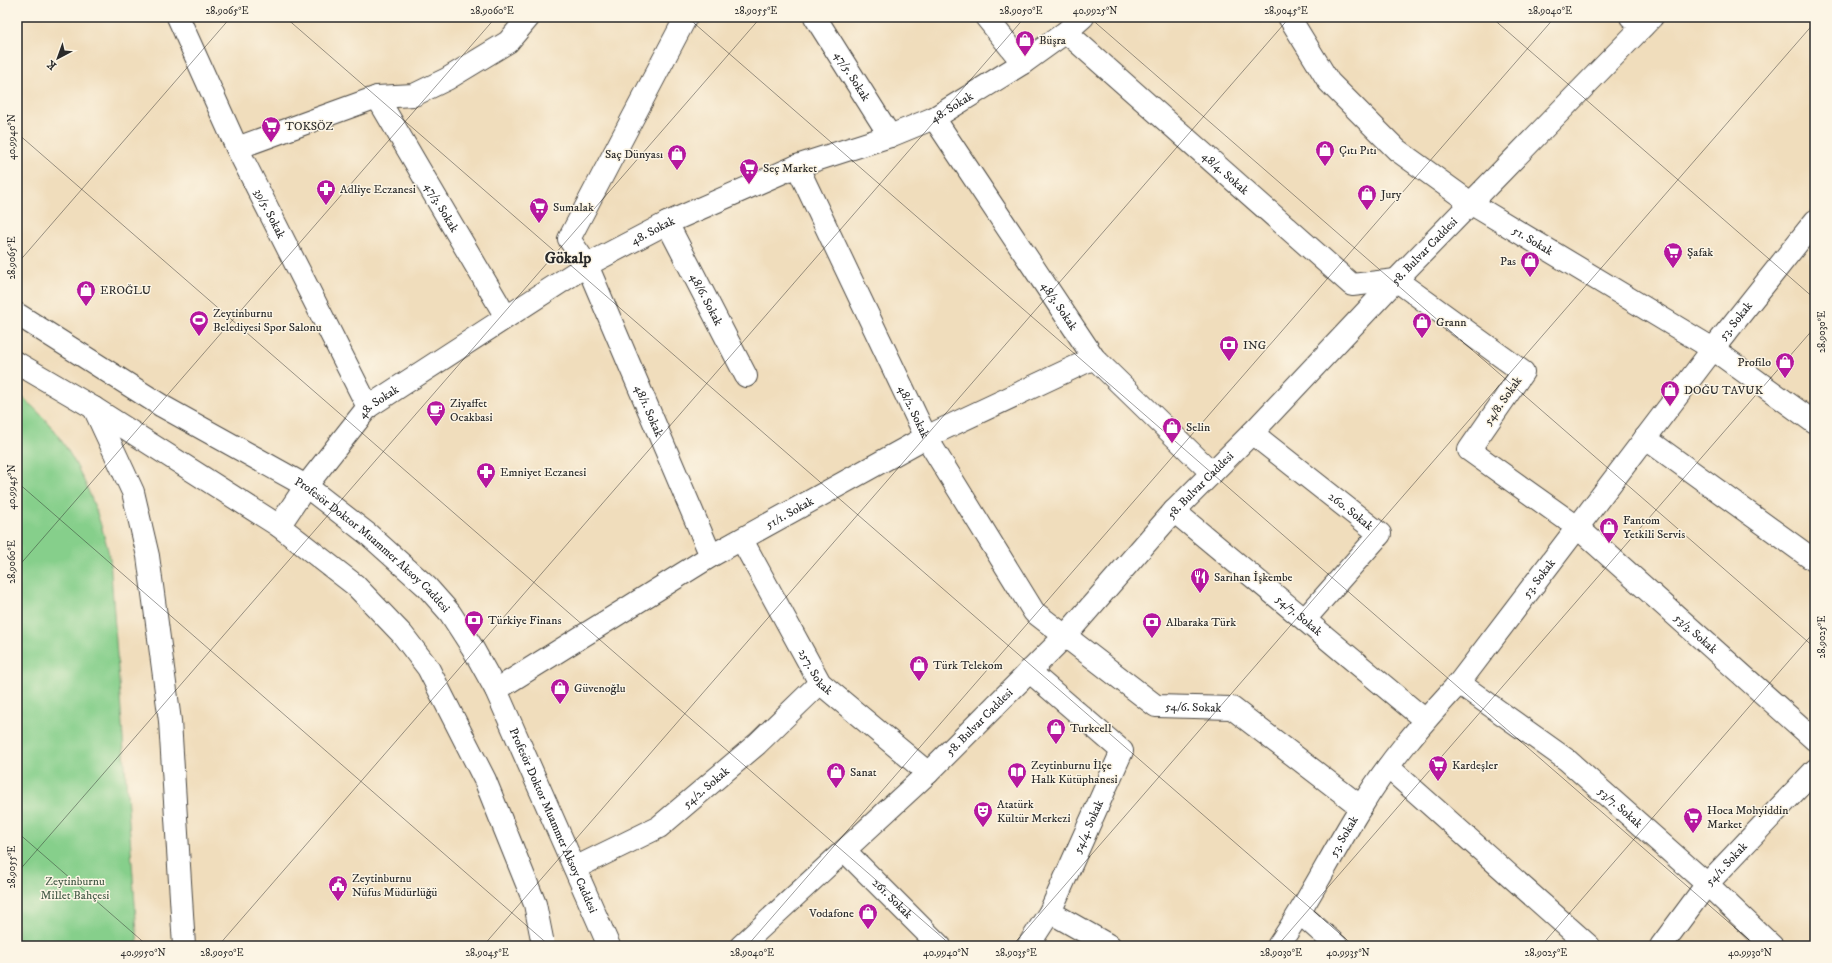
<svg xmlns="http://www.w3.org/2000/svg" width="1832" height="963" font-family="'IM FELL DW Pica',serif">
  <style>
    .green { fill: #86cf8b; stroke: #587d5b }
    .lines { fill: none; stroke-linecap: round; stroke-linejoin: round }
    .minor-casing { stroke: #494641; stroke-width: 24 }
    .major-casing { stroke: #494641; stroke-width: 24 }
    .minor { stroke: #fff; stroke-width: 22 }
    .major { stroke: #fff; stroke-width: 22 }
    .ticks { fill: none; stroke: #2b2b2b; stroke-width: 1; stroke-opacity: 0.45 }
    .labels { text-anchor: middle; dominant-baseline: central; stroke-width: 3; stroke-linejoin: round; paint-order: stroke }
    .poi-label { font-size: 12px; fill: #2b2b2b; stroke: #fcf5e5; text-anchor: start }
    .street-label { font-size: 12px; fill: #2b2b2b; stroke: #fcf5e5 }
    .park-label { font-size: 12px; fill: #465c48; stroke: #fcf5e5 }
    .district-label { font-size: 16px; font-weight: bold; fill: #2b2b2b; stroke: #fcf5e5 }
    .neatline { fill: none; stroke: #2b2b2b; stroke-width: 1.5 }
    .ticks-label { font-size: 10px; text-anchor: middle; fill: #2b2b2b }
  </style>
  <rect width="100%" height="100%" fill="#fcf5e5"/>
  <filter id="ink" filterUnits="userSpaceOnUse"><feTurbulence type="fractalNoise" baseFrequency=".025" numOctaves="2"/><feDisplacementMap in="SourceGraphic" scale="8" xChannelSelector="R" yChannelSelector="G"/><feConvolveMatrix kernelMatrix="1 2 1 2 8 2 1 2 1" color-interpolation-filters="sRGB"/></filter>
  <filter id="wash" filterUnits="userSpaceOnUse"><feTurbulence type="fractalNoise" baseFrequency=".012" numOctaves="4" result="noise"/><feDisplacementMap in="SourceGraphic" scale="16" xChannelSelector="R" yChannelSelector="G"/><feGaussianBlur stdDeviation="0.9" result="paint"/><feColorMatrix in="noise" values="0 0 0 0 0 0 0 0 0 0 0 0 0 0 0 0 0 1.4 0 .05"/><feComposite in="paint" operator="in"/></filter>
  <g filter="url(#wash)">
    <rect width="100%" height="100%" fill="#f0ddbc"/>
    <!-- green -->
    <path class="green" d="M17,393C69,433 95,496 110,558L138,946H17Z"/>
  </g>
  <g filter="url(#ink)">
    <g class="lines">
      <defs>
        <g id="minor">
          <path id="s1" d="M178,17L237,148L368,407"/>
          <path id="s2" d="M686,17L569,239L587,265L711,556"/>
          <path id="s3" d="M815,17L890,136"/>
          <path d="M986,17L1023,63"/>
          <path id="s4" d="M1289,17L1329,82L1397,150L1472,204L1713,349L1815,423"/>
          <path d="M1631,17L1643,26"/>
          <path id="s5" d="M1066,32L1352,285L1396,280L1523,372L1469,450L1577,527L1815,740"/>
          <path id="s6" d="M377,97L506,317"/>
          <path id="s7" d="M934,118L1094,358L1212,473"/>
          <path d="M237,148L377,97L414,95L447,79L508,42L529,17"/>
          <path id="s8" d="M797,166L926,437L1034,612L1156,706L1232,708L1361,807"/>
          <path id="s9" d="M667,223L746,376"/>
          <path id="s10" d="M1252,433L1380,534L1305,619"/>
          <path d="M1645,438L1815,561"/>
          <path id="s11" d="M1174,511L1425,720"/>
          <path id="s12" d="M742,540L820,683L928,773"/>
          <path id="s13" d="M1459,683L1567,760L1707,884L1772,946"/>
          <path id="s14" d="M496,690L711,556L926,437L1094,358"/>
          <path d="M1388,767L1589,946"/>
          <path id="s15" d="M845,851L940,946"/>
          <path id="s16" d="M575,868L659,827L757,744L820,683"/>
          <path d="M1050,912L1110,946"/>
          <path d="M1300,913L1337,946"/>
          <path id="s17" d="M1028,946L1050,912L1122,751L1029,671"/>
          <path id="s18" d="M1278,946C1309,901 1332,853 1361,807C1388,762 1423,722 1459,683L1713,349L1815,221"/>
          <path id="s19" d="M1661,946L1707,884L1815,770"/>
        </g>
        <g id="major">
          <path id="s20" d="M17,314L162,406L306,486L369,535L427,587L450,613L472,647L496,690L609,946"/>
          <path d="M17,363L94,408L279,526L355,585L402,634L428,668L485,780L535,904L542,939V946"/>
          <path d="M94,408L133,492L148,556L170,721L184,946"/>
          <path id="s21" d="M279,526L306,486L368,407L587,265L667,223L797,166L890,136L934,118L1023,63L1066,32L1083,17"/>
          <path id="s22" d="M741,946L928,773L1066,635L1174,511L1252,433L1396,280L1652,17"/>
        </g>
      </defs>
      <!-- minor casing -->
      <use href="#minor" class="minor-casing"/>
      <!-- major casing -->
      <use href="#major" class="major-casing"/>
      <!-- minor -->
      <use href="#minor" class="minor"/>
      <!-- major -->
      <use href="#major" class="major"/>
    </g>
  </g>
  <!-- ticks -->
  <path class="ticks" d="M285,17L1354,946M687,17L1756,946M1089,17L1815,648M1491,17L1815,299M17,133L952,946M17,264L231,17M17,482L550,946M17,568L496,17M17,832L148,946M17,873L761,17M218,946L1025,17M483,946L1290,17M747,946L1555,17M1012,946L1815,22M1277,946L1815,327M1541,946L1815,631M1806,946L1815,936"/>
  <!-- icons -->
  <defs>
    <symbol id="shop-pin" viewBox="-11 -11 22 30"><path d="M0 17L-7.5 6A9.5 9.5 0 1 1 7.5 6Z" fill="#b5179e" stroke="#fcf5e5"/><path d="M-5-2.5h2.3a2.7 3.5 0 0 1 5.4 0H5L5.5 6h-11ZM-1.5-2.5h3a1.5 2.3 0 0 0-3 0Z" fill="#fff"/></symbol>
    <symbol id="supermarket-pin" viewBox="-11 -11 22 30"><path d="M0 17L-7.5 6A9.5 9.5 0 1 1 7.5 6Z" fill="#b5179e" stroke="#fcf5e5"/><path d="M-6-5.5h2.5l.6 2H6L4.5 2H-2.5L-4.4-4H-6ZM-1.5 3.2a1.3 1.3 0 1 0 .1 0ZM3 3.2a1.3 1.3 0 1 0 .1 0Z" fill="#fff"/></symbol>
    <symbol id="pharmacy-pin" viewBox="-11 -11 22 30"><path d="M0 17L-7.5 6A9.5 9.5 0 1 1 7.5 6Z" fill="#b5179e" stroke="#fcf5e5"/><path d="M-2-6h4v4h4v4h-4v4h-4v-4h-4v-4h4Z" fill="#fff"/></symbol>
    <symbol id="stadium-pin" viewBox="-11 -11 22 30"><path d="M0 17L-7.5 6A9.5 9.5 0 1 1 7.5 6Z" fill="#b5179e" stroke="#fcf5e5"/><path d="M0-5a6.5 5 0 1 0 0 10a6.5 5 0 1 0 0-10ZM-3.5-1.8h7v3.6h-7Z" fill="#fff"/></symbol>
    <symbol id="bank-pin" viewBox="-11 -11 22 30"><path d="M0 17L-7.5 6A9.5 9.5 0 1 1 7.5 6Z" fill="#b5179e" stroke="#fcf5e5"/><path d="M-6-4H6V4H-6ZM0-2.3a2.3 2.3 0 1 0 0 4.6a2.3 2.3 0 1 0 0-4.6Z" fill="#fff"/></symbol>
    <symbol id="cafe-pin" viewBox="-11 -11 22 30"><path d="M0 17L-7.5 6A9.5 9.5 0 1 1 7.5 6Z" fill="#b5179e" stroke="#fcf5e5"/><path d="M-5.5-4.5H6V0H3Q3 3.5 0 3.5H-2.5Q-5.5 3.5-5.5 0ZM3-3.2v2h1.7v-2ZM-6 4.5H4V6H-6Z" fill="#fff"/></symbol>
    <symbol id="restaurant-pin" viewBox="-11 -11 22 30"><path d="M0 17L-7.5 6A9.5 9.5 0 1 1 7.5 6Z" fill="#b5179e" stroke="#fcf5e5"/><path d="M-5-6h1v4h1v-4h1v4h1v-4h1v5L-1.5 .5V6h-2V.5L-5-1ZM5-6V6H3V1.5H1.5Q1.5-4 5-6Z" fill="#fff"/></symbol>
    <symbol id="library-pin" viewBox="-11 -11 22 30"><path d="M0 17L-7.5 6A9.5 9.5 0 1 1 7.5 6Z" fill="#b5179e" stroke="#fcf5e5"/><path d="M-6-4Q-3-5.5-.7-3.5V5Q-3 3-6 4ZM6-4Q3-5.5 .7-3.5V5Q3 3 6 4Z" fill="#fff"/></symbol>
    <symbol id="theatre-pin" viewBox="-11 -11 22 30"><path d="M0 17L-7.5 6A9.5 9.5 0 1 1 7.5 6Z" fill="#b5179e" stroke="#fcf5e5"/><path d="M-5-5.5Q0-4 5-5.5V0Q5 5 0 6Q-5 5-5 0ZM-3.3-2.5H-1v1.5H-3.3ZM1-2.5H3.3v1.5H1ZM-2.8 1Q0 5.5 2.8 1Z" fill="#fff"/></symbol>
    <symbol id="civic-pin" viewBox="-11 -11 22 30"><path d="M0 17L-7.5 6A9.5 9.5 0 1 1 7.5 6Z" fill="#b5179e" stroke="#fcf5e5"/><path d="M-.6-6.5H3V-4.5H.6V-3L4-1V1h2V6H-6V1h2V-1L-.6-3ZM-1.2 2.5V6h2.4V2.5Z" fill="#fff"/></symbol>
  </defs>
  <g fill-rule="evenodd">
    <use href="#shop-pin" x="1014" y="29" width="22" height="30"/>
    <use href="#supermarket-pin" x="260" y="115" width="22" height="30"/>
    <use href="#shop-pin" x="1314" y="139" width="22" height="30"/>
    <use href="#shop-pin" x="666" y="143" width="22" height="30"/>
    <use href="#supermarket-pin" x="738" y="157" width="22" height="30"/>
    <use href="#pharmacy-pin" x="315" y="178" width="22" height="30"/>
    <use href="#shop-pin" x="1356" y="183" width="22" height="30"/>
    <use href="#supermarket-pin" x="528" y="196" width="22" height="30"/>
    <use href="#supermarket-pin" x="1662" y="241" width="22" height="30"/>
    <use href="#shop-pin" x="1519" y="250" width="22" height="30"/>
    <use href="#shop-pin" x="75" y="279" width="22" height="30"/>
    <use href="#stadium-pin" x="188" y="309" width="22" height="30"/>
    <use href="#shop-pin" x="1411" y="311" width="22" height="30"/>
    <use href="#bank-pin" x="1218" y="334" width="22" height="30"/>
    <use href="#shop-pin" x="1774" y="351" width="22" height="30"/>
    <use href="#shop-pin" x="1659" y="379" width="22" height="30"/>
    <use href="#cafe-pin" x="425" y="399" width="22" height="30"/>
    <use href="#shop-pin" x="1161" y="416" width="22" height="30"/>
    <use href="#pharmacy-pin" x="475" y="461" width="22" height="30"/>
    <use href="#shop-pin" x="1598" y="516" width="22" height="30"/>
    <use href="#restaurant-pin" x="1189" y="566" width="22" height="30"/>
    <use href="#bank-pin" x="463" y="609" width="22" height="30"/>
    <use href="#bank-pin" x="1141" y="611" width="22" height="30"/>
    <use href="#shop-pin" x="908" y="654" width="22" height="30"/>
    <use href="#shop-pin" x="549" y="677" width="22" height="30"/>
    <use href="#shop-pin" x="1045" y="717" width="22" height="30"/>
    <use href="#supermarket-pin" x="1427" y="754" width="22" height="30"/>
    <use href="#shop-pin" x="825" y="761" width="22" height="30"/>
    <use href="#library-pin" x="1006" y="761" width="22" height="30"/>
    <use href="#theatre-pin" x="972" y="800" width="22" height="30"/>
    <use href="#supermarket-pin" x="1682" y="806" width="22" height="30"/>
    <use href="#civic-pin" x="327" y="874" width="22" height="30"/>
    <use href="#shop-pin" x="857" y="902" width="22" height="30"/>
  </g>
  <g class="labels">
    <!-- poi labels -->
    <g class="poi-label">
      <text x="1039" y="40">Büşra</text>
      <text x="285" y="126">TOKSÖZ</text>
      <text x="1339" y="150">Çıtı Pıtı</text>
      <text x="663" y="154" text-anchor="end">Saç Dünyası</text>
      <text x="763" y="168">Seç Market</text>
      <text x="340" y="189">Adliye Eczanesi</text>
      <text x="1381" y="194">Jury</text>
      <text x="553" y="207">Sumalak</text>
      <text x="1687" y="252">Şafak</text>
      <text x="1516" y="261" text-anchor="end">Pas</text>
      <text x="100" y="290">EROĞLU</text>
      <text x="213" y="313">Zeytinburnu<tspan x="213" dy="14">Belediyesi Spor Salonu</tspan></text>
      <text x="1436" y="322">Grann</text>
      <text x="1243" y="345">ING</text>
      <text x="1771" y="362" text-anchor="end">Profilo</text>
      <text x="1684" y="390">DOĞU TAVUK</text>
      <text x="450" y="403">Ziyaffet<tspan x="450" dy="14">Ocakbasi</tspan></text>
      <text x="1186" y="427">Selin</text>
      <text x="500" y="472">Emniyet Eczanesi</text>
      <text x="1623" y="520">Fantom<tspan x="1623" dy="14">Yetkili Servis</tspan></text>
      <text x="1214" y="577">Sarıhan İşkembe</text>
      <text x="488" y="620">Türkiye Finans</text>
      <text x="1166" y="622">Albaraka Türk</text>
      <text x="933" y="665">Türk Telekom</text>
      <text x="574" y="688">Güvenoğlu</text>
      <text x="1070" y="728">Turkcell</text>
      <text x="1031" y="765">Zeytinburnu İlçe<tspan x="1031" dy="14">Halk Kütüphanesi</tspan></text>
      <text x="1452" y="765">Kardeşler</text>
      <text x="850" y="772">Sanat</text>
      <text x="997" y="804">Atatürk<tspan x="997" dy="14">Kültür Merkezi</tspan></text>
      <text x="1707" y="810">Hoca Mohyiddin<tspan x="1707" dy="14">Market</tspan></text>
      <text x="352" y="878">Zeytinburnu<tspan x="352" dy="14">Nüfus Müdürlüğü</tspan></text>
      <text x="854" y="913" text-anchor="end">Vodafone</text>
    </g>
    <!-- street labels -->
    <g class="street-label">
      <text stroke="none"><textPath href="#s3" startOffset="70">47/5. Sokak</textPath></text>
      <text stroke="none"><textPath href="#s21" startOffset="808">48. Sokak</textPath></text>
      <text stroke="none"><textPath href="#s5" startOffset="213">48/4. Sokak</textPath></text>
      <text stroke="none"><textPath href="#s6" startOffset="128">47/3. Sokak</textPath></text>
      <text stroke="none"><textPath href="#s1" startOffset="217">39/5. Sokak</textPath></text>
      <text stroke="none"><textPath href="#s21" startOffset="484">48. Sokak</textPath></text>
      <text stroke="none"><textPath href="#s4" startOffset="336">51. Sokak</textPath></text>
      <text stroke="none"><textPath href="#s22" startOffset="975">58. Bulvar Caddesi</textPath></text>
      <text stroke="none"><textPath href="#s9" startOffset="86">48/6. Sokak</textPath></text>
      <text stroke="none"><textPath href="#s7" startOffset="226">48/3. Sokak</textPath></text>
      <text stroke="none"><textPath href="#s18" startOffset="776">53. Sokak</textPath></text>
      <text transform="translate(1503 401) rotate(-55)">54/8. Sokak</text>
      <text stroke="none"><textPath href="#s21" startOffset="160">48. Sokak</textPath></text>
      <text stroke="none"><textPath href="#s2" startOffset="441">48/1. Sokak</textPath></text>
      <text stroke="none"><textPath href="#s8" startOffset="272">48/2. Sokak</textPath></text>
      <text stroke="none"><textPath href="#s22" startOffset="651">58. Bulvar Caddesi</textPath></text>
      <text stroke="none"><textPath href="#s10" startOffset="126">260. Sokak</textPath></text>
      <text stroke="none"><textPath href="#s14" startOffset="343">51/1. Sokak</textPath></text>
      <text stroke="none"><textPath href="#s20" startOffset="425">Profesör Doktor Muammer Aksoy Caddesi</textPath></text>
      <text stroke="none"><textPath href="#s18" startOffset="452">53. Sokak</textPath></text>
      <text stroke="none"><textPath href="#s11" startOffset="163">54/7. Sokak</textPath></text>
      <text stroke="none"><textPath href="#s5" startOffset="970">53/3. Sokak</textPath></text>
      <text stroke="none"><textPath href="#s12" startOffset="151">257. Sokak</textPath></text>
      <text stroke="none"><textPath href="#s8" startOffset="697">54/6. Sokak</textPath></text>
      <text stroke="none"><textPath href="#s22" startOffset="327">58. Bulvar Caddesi</textPath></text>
      <text stroke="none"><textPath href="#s16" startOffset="155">54/2. Sokak</textPath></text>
      <text stroke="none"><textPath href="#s13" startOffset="204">53/7. Sokak</textPath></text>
      <text stroke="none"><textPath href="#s20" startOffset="761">Profesör Doktor Muammer Aksoy Caddesi</textPath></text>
      <text stroke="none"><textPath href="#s17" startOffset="134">54/4. Sokak</textPath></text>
      <text stroke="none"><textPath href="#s18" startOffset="128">53. Sokak</textPath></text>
      <text stroke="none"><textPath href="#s19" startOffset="105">54/1. Sokak</textPath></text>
      <text stroke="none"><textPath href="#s15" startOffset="67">261. Sokak</textPath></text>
    </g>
    <!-- park labels -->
    <g class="park-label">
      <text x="75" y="881">Zeytinburnu<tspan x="75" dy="14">Millet Bahçesi</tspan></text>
    </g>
    <!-- district labels -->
    <g class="district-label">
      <text x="568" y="258">Gökalp</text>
    </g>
  </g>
  <!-- margin -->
  <rect width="1832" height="963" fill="none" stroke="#fcf5e5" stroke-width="44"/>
  <!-- north arrow -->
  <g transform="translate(58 58) rotate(221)" stroke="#fcf5e5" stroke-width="3" paint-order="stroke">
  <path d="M0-3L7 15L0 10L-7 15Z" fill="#2b2b2b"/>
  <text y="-6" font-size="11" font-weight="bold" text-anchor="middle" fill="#2b2b2b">K</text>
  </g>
  <rect x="22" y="22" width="1788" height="919" class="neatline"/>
  <g class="ticks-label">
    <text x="227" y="14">28.9065°E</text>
    <text x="492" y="14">28.9060°E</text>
    <text x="756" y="14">28.9055°E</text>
    <text x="1021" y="14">28.9050°E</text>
    <text x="1095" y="14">40.9925°N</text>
    <text x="1286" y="14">28.9045°E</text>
    <text x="1550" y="14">28.9040°E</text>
    <text transform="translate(11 137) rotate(-90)" y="4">40.9940°N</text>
    <text transform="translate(11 258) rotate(-90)" y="4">28.9065°E</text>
    <text transform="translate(1821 332) rotate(-90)" y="4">28.9030°E</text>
    <text transform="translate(11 487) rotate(-90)" y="4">40.9945°N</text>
    <text transform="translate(11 562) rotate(-90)" y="4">28.9060°E</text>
    <text transform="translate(1821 637) rotate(-90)" y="4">28.9025°E</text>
    <text transform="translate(11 867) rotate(-90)" y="4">28.9055°E</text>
    <text x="143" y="956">40.9950°N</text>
    <text x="222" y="956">28.9050°E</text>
    <text x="487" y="956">28.9045°E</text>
    <text x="752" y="956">28.9040°E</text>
    <text x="946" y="956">40.9940°N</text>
    <text x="1016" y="956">28.9035°E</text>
    <text x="1281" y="956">28.9030°E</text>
    <text x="1348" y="956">40.9935°N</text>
    <text x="1546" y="956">28.9025°E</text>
    <text x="1750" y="956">40.9930°N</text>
  </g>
</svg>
